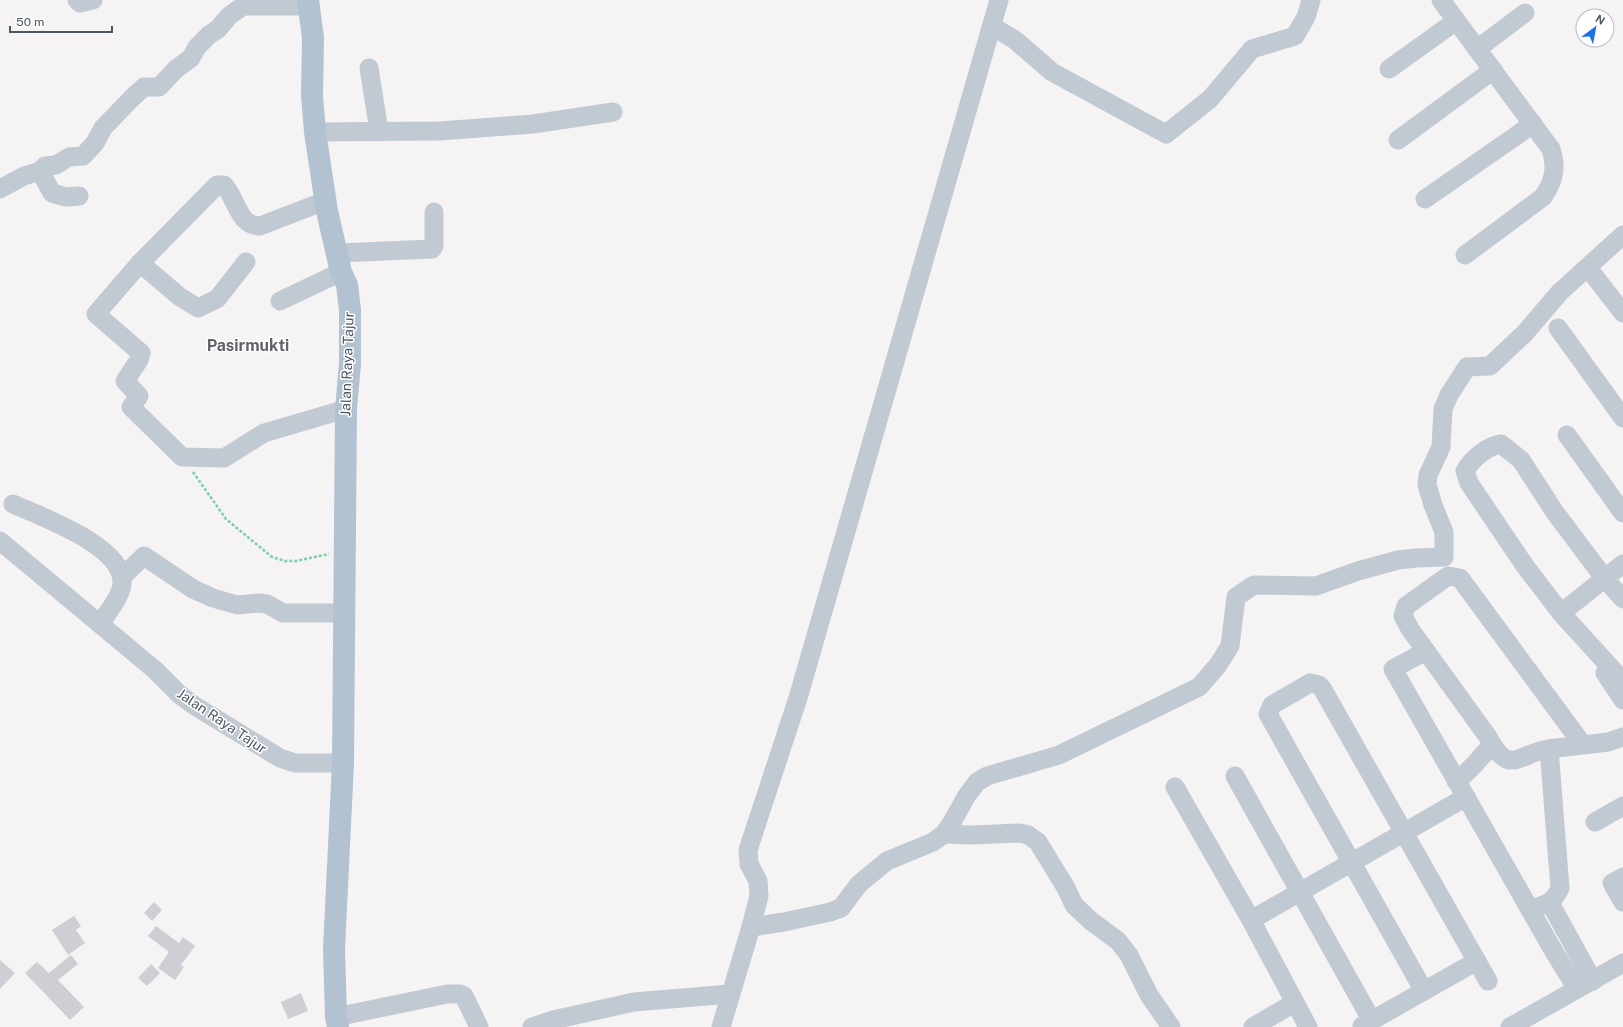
<svg xmlns="http://www.w3.org/2000/svg" width="1623" height="1027" font-family="'Public Sans',sans-serif">
  <style>
    .building { fill: #cdcfd5 }
    .lines { fill: none; stroke-linecap: round; stroke-linejoin: round }
    .path { stroke: #7ad0a6; stroke-width: 2.5; stroke-dasharray: 3 2; stroke-linecap: butt }
    .minor { stroke: #c1cad2; stroke-width: 19 }
    .major { stroke: #b3c2d1; stroke-width: 22 }
    .labels { text-anchor: middle; dominant-baseline: central; stroke-width: 3; stroke-linejoin: round; paint-order: stroke }
    .street-label { font-size: 14px; fill: #4a5661; stroke: #fff }
    .quarter-label { font-size: 16px; font-weight: bold; fill: #5f6368; stroke: #fff }
  </style>
  <rect width="100%" height="100%" fill="#f5f3f3"/>
  <!-- building -->
  <g class="building">
    <path d="M154,902L162,910L152,921L144,913Z"/>
    <path d="M74,916L81,926L76,930L85,943L68,955L52,930Z"/>
    <path d="M156,926L179,943L183,937L195,946L181,965L184,967L175,980L158,968L169,952L148,936Z"/>
    <path d="M71,955L78,964L58,980L84,1007L70,1020L25,973L37,962L49,973Z"/>
    <path d="M0,960L15,973L0,989Z"/>
    <path d="M151,964L160,973L147,986L138,978Z"/>
    <path d="M301,993L308,1011L288,1019L281,1002Z"/>
  </g>
  <g class="lines">
    <!-- path -->
    <path class="path" d="M193,472L226,519L272,557L285,561H296L329,554"/>
    <!-- minor -->
    <g class="minor">
      <path d="M77,0L80,3L93,0"/>
      <path d="M1441,0L1551,149C1557,168 1554,181 1543,197L1465,255"/>
      <path d="M992,26L1015,40L1052,72L1166,134L1210,99L1252,49L1295,36L1306,17L1311,0"/>
      <path d="M1477,49L1525,13"/>
      <path d="M369,68L379,131"/>
      <path d="M1389,69L1456,21"/>
      <path d="M315,132L439,131L533,124L613,112"/>
      <path d="M1398,140L1493,70"/>
      <path d="M0,189L24,176L40,171"/>
      <path d="M79,196L66,197L52,193L40,171L45,166L56,165L69,157L83,156L95,143L103,128L132,98L144,87H159L176,69L191,58L197,47L209,35L218,29L229,16L243,6H296L308,3"/>
      <path d="M1425,199L1533,124"/>
      <path d="M325,201L260,226C238,226 237,199 224,185H217L140,263L96,314L141,353L139,360L125,381L139,396L131,407L182,457L224,458L264,433L346,409"/>
      <path d="M338,253L432,249L434,246V212"/>
      <path d="M140,263L180,297L198,308L217,299L246,262"/>
      <path d="M1588,268L1623,313"/>
      <path d="M280,301L341,272"/>
      <path d="M1558,328L1623,418"/>
      <path d="M1567,435L1623,513"/>
      <path d="M13,504C41,517 125,546 122,584C121,597 107,613 100,624"/>
      <path d="M0,541L155,670L180,695L195,706L280,758L295,763H343"/>
      <path d="M1623,564L1561,613L1623,681"/>
      <path d="M122,577L144,556L193,589L213,598L237,605L259,603L267,604L283,613H344"/>
      <path d="M1561,613L1525,566L1469,483L1465,471C1472,459 1487,446 1501,444L1521,460L1554,511L1605,579L1623,599"/>
      <path d="M1426,651L1393,669L1553,950L1577,989"/>
      <path d="M1605,673L1623,700"/>
      <path d="M1583,745C1571,747 1560,747 1548,749C1517,754 1510,777 1488,737L1410,629L1403,616L1406,606L1448,576L1460,578L1583,745L1608,742L1623,737"/>
      <path d="M1235,776L1372,1021"/>
      <path d="M1456,781C1472,770 1479,758 1492,745"/>
      <path d="M1175,787L1251,920L1308,1027"/>
      <path d="M1595,822L1623,806"/>
      <path d="M944,834L972,835L1020,833L1028,835L1038,842L1066,888L1074,905L1091,921L1118,941L1129,955L1149,995L1171,1027"/>
      <path d="M1623,877L1612,883L1623,902"/>
      <path d="M1550,903L1593,981"/>
      <path d="M1530,910C1545,904 1553,904 1560,888L1549,749"/>
      <path d="M1251,920L1466,797"/>
      <path d="M751,927L784,922L830,912L841,908L859,884L887,861L933,842L944,834L951,824L966,797L977,782L987,776L1059,755L1199,687L1218,665L1230,646L1236,597L1254,585L1316,586L1358,571L1398,560L1416,558L1444,557V532L1433,505L1427,485L1428,475L1441,447L1443,409L1449,395L1467,367L1490,366L1525,333L1560,292L1623,235"/>
      <path d="M1424,991L1268,714L1272,705L1310,683L1319,685L1322,688L1488,981"/>
      <path d="M336,1017L447,994H460L464,996L479,1027"/>
      <path d="M1362,1026L1477,961"/>
      <path d="M532,1027L553,1020L634,1002L730,994"/>
      <path d="M721,1027L751,927L759,896L758,881L749,864L748,850L798,698L999,0"/>
      <path d="M1253,1027L1294,1003"/>
      <path d="M1510,1027L1623,963"/>
    </g>
    <!-- major -->
    <path class="major" d="M308,0L313,38L312,96L315,132L327,211L341,272L347,285L350,310V364L346,409L343,763L334,949L336,1017L338,1027"/>
  </g>
  <g class="labels">
    <!-- street labels -->
    <g class="street-label">
      <text transform="translate(347 364) rotate(-88)">Jalan Raya Tajur</text>
      <text transform="translate(222 721) rotate(34)">Jalan Raya Tajur</text>
    </g>
    <!-- quarter labels -->
    <g class="quarter-label">
      <text x="248" y="345">Pasirmukti</text>
    </g>
  </g>
  <!-- north arrow -->
  <g transform="translate(1595 28) rotate(32)"><circle r="19" fill="#ffffff" stroke="#b7bbc0"/>
  <path d="M0-3L7 15L0 10L-7 15Z" fill="#1a73e8"/>
  <text y="-6" font-size="11" font-weight="bold" text-anchor="middle" fill="#4a5661">N</text>
  </g>
  <!-- scale -->
  <path d="M10 26v6h102v-6" fill="none" stroke="#4a5661" stroke-width="2"/>
  <text x="16" y="26" font-size="12" fill="#4a5661" stroke="#ffffff" stroke-width="3" paint-order="stroke">50 m</text>
</svg>
